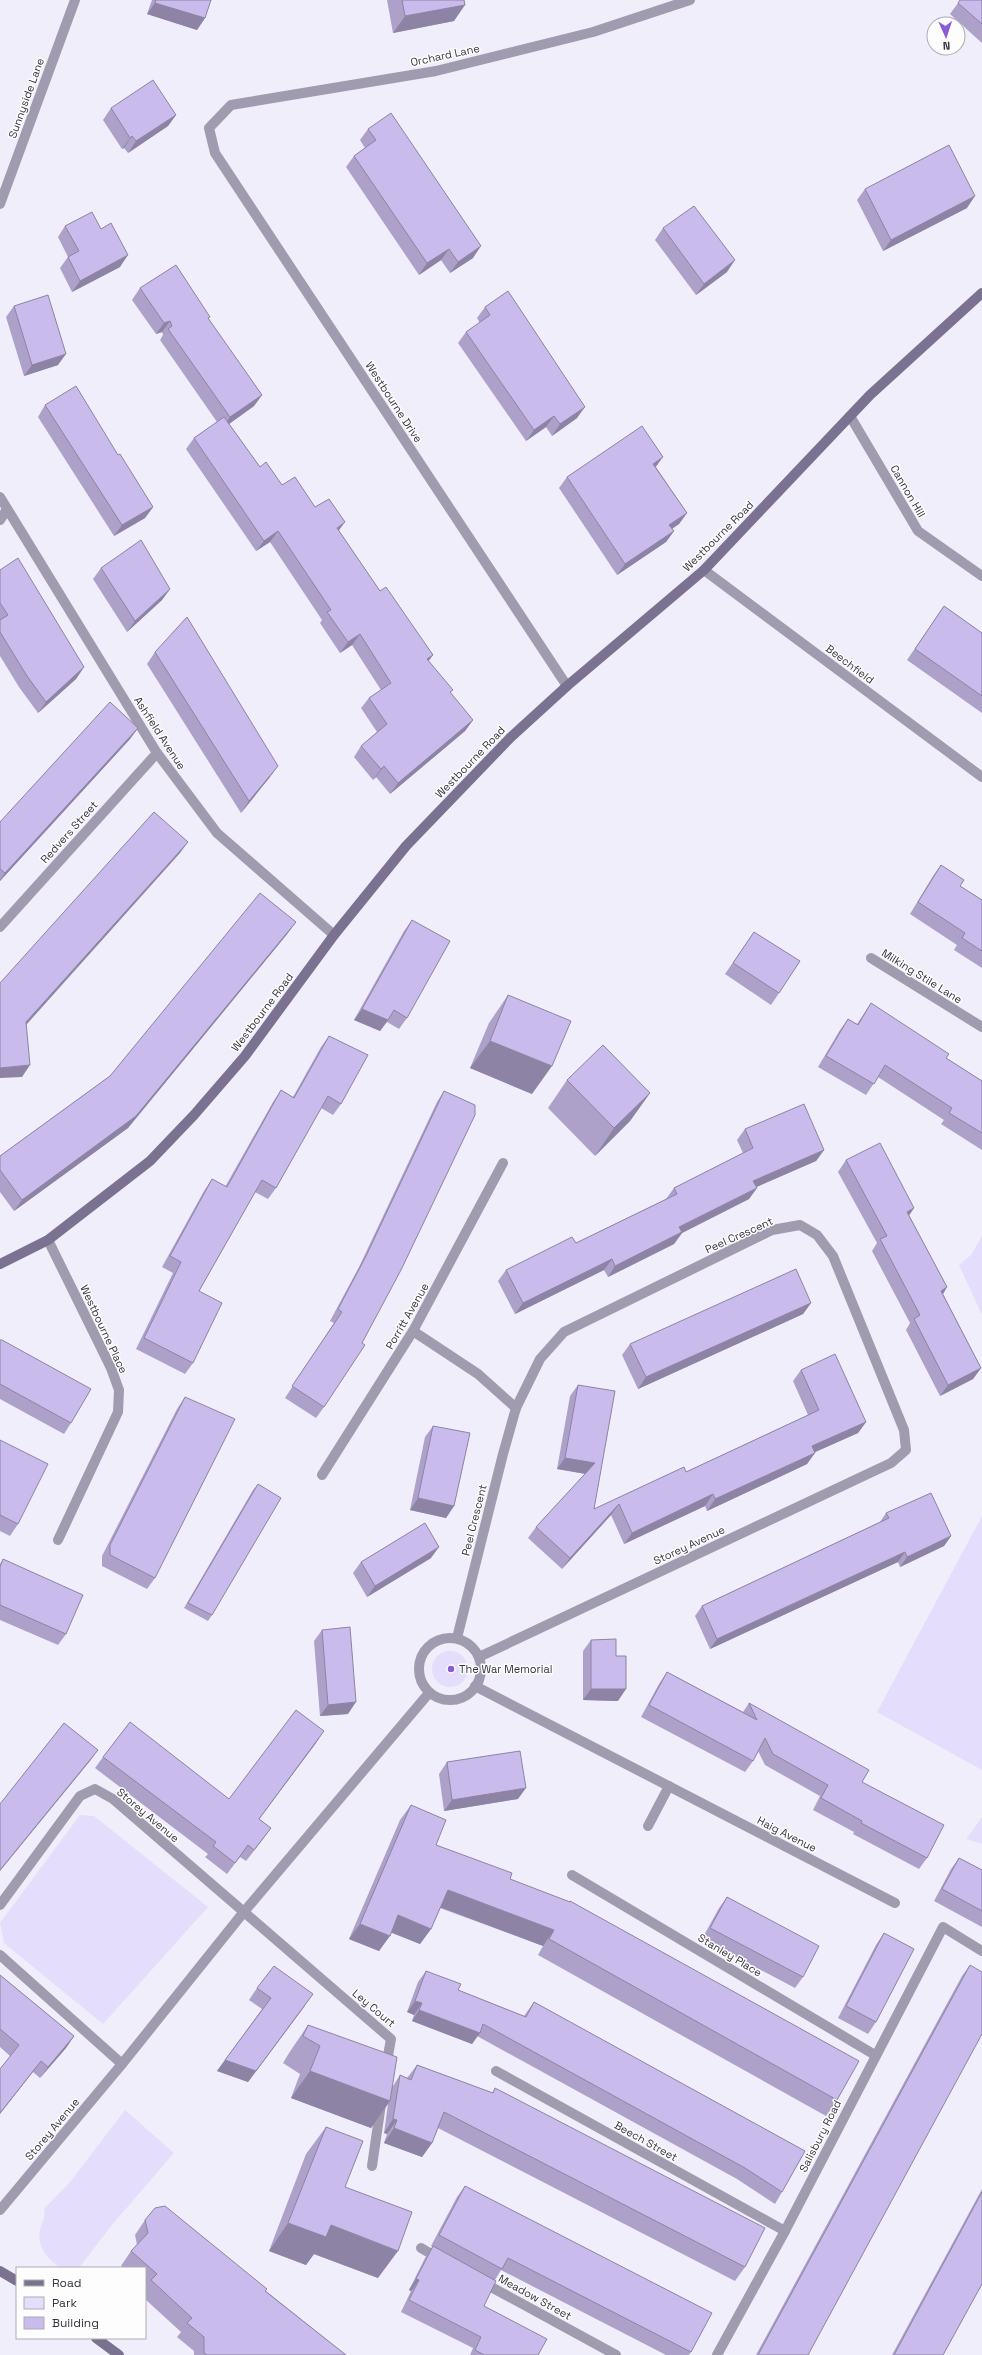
<svg xmlns="http://www.w3.org/2000/svg" width="982" height="2355" font-family="'Space Grotesk',sans-serif">
  <style>
    .green { fill: #e5ddfc }
    .lines { fill: none; stroke-linecap: round; stroke-linejoin: round }
    .street { stroke: #a09baf; stroke-width: 10 }
    .secondary { stroke: #7a7290; stroke-width: 10 }
    .wall { fill: #ada1ca }
    .shaded-wall { fill: #8d83a4 }
    .building { fill: #c9bbeb; stroke: #8d83a4 }
    .poi-dot { fill: #895cd6; stroke: #fdfdfd; stroke-width: 1.5 }
    .labels { text-anchor: middle; dominant-baseline: central; stroke-width: 3; stroke-linejoin: round; paint-order: stroke }
    .street-label { font-size: 11px; fill: #383441; stroke: #fdfdfd }
    .poi-label { font-size: 11px; fill: #383441; stroke: #fdfdfd; text-anchor: start }
  </style>
  <rect width="100%" height="100%" fill="#f1eefb"/>
  <!-- green -->
  <g class="green">
    <path d="M982,1236V1315L959,1265L971,1255Z"/>
    <path d="M982,1516V1770L877,1712Z"/>
    <circle cx="450" cy="1669" r="18"/>
    <path d="M80,1815L94,1816L208,1907L103,2024L4,1943L0,1923Z"/>
    <path d="M982,1817V1844L966,1839Z"/>
    <path d="M125,2110L174,2153L111,2226L79,2268H60C47,2258 35,2245 41,2227C43,2220 46,2216 44,2209L71,2181Z"/>
  </g>
  <g class="lines">
    <!-- street -->
    <g class="street">
      <path d="M0,204L75,0"/>
      <path d="M850,416L918,531L982,576"/>
      <path d="M0,497L157,753L217,833L334,935"/>
      <path d="M0,520L7,509"/>
      <path d="M704,570L982,777"/>
      <path d="M567,686L215,153L209,128L231,105L436,71L593,32L690,0"/>
      <path d="M0,927L157,753"/>
      <path d="M871,958L982,1027"/>
      <path d="M48,1240L111,1368L119,1390L118,1412L58,1540"/>
      <path d="M413,1331L478,1374L516,1408L503,1454L457,1638"/>
      <path d="M322,1475L413,1331L503,1163"/>
      <circle cx="450" cy="1669" r="31"/>
      <path d="M479,1657L891,1463L906,1450L904,1430L833,1256L817,1235L800,1225L772,1230L564,1332L540,1359L516,1408"/>
      <path d="M475,1686L895,1903"/>
      <path d="M648,1826L669,1786"/>
      <path d="M572,1875L875,2055"/>
      <path d="M0,1905L80,1796L95,1789L113,1799L391,2039L386,2067"/>
      <path d="M0,1955L122,2064"/>
      <path d="M496,2071L785,2231"/>
      <path d="M372,2166L381,2104"/>
      <path d="M0,2210L122,2064L243,1913L429,1693"/>
      <path d="M421,2248L440,2259"/>
      <path d="M482,2282L616,2355"/>
      <path d="M717,2355L785,2231L943,1927L982,1951"/>
    </g>
    <!-- secondary -->
    <g class="secondary">
      <path d="M0,1264L48,1240L150,1161L194,1115L245,1056L334,935L406,846L511,737L567,686L704,570L870,395L982,293"/>
      <path d="M0,2271L17,2281"/>
      <path d="M96,2338L119,2355"/>
    </g>
  </g>
  <!-- wall -->
  <g class="wall">
    <path d="M152,0H211L205,18L197,30L147,14Z"/>
    <path d="M387,0H464L454,21L393,33Z"/>
    <path d="M982,0V43L950,14L958,3Z"/>
    <path d="M111,108L176,115L168,126L128,153L124,148L122,149L103,120Z"/>
    <path d="M368,129L473,258L450,273L441,260L419,275L346,167L354,156L365,148L360,140Z"/>
    <path d="M865,189L967,208L883,251L857,200Z"/>
    <path d="M65,226L120,267L72,292L60,268L68,257L58,237Z"/>
    <path d="M663,228L727,272L696,295L655,240Z"/>
    <path d="M140,288L208,319L262,395L254,406L229,424L260,467L282,485L315,507L339,531L380,591L433,655L428,661L450,693L473,720L465,731L390,794L376,777L373,780L354,757L361,746L377,732L361,708L369,698L381,690L352,645L340,653L320,623L322,620L270,542L256,551L186,449L194,438L217,422L160,340L163,335L162,332L156,334L132,300Z"/>
    <path d="M14,306L58,365L24,376L6,317Z"/>
    <path d="M485,307L577,418L552,436L546,427L526,441L458,343L466,332L480,323L477,318Z"/>
    <path d="M45,405L118,455L153,507L145,518L114,536L38,417Z"/>
    <path d="M656,467L687,513L679,524L672,529L674,531L666,542L617,575L559,488L567,477Z"/>
    <path d="M101,568L170,589L162,600L127,632L93,579Z"/>
    <path d="M0,570L84,667L76,679L38,713L19,687L0,656Z"/>
    <path d="M944,606L982,633V713L907,660Z"/>
    <path d="M155,652L270,777L241,813L147,664Z"/>
    <path d="M138,728L130,739L0,881V822Z"/>
    <path d="M941,865L960,886L982,900V968L954,950L957,945L910,914L933,876Z"/>
    <path d="M412,920L407,1018L399,1029L387,1022L380,1031L354,1020L404,931Z"/>
    <path d="M754,932L779,993L771,1005L725,974Z"/>
    <path d="M288,933L128,1128L14,1211L0,1192V1156L110,1076Z"/>
    <path d="M508,995L532,1094L470,1068L489,1023Z"/>
    <path d="M871,1003L946,1058L982,1081V1150L941,1124L944,1120L878,1077L866,1095L818,1067L840,1030L848,1019L857,1024Z"/>
    <path d="M329,1036L341,1104L333,1115L321,1108L276,1188L268,1199L255,1192L199,1291L193,1363L185,1374L136,1349L173,1273L162,1267L204,1191L212,1179L225,1187L273,1102L281,1090L293,1097L321,1047Z"/>
    <path d="M567,1080L650,1093L630,1121L595,1156L548,1108Z"/>
    <path d="M444,1091L324,1407L316,1418L285,1398L334,1323L330,1321L359,1267L437,1102Z"/>
    <path d="M745,1129L824,1150L816,1161L756,1187L757,1188L749,1199L682,1233L674,1244L608,1277L604,1270L515,1314L498,1281L506,1270L576,1243L666,1199L674,1188L743,1153L737,1140Z"/>
    <path d="M846,1160L914,1208L909,1215L947,1287L943,1294L981,1368L973,1379L940,1396L906,1330L910,1323L872,1251L877,1243L838,1172Z"/>
    <path d="M811,1303L803,1314L638,1389L622,1355L630,1344Z"/>
    <path d="M0,1340L71,1423L64,1434L0,1399Z"/>
    <path d="M801,1370L866,1422L858,1433L815,1452L807,1464L707,1511L705,1506L624,1544L611,1515L562,1569L528,1538L536,1527L585,1474L557,1469L570,1396L578,1385L594,1509L686,1472L808,1415L793,1381Z"/>
    <path d="M185,1397L155,1578L147,1589L102,1566V1556L177,1409Z"/>
    <path d="M433,1426L454,1506L446,1518L410,1510L425,1437Z"/>
    <path d="M0,1440L18,1524L10,1536L0,1531Z"/>
    <path d="M258,1484L212,1615L208,1621L184,1608L253,1490Z"/>
    <path d="M886,1513L951,1536L944,1546L900,1567L898,1562L710,1649L695,1616L702,1606L880,1522Z"/>
    <path d="M431,1558L367,1597L353,1573L361,1562Z"/>
    <path d="M3,1559L66,1634L58,1645L0,1620V1564Z"/>
    <path d="M322,1630L348,1714L320,1716L314,1641Z"/>
    <path d="M591,1640L616,1656L618,1701L583,1700V1651Z"/>
    <path d="M667,1672L743,1712L749,1703L862,1782L927,1858L919,1869L853,1834L854,1832L813,1810L820,1796L765,1765L758,1751L753,1761L745,1772L641,1717L659,1684Z"/>
    <path d="M316,1743L259,1819L271,1828L246,1861L240,1857L227,1874L205,1857L208,1854L95,1768L103,1757L229,1799Z"/>
    <path d="M447,1762L518,1799L444,1811L439,1774Z"/>
    <path d="M411,1805L436,1845L510,1879L837,2100L826,2116L538,1955L543,1946L440,1908L431,1929L420,1944L391,1932L379,1951L349,1939L400,1820Z"/>
    <path d="M959,1858L982,1870V1927L934,1901L951,1869Z"/>
    <path d="M727,1897L803,1977L795,1988L702,1939L719,1908Z"/>
    <path d="M884,1933L876,2022L868,2034L838,2018L876,1945Z"/>
    <path d="M970,1965L808,2355H756L962,1976Z"/>
    <path d="M426,1971L458,1990L524,2016L534,2002L782,2192L775,2204L737,2179L477,2036L472,2044L412,2021L414,2015L407,2012L418,1982Z"/>
    <path d="M0,1975L74,2036L66,2048L40,2078L33,2072L10,2056L0,2047Z"/>
    <path d="M257,1988L305,2006L248,2082L217,2071L262,2009L249,2000Z"/>
    <path d="M308,2025L393,2086L400,2075L407,2078L417,2065L492,2093L495,2088L745,2267L735,2281L438,2128L432,2143L422,2157L384,2143L387,2134L384,2133L388,2104L371,2128L291,2098L300,2074L283,2063L289,2053Z"/>
    <path d="M326,2127L345,2187L378,2278L314,2254L306,2265L269,2251L306,2154Z"/>
    <path d="M465,2186L691,2352L689,2355H666L501,2270L495,2280L484,2306L538,2355H470L473,2348L401,2312L411,2291L409,2290L425,2258L433,2247L431,2246L457,2197Z"/>
    <path d="M982,2189V2284L943,2355H892Z"/>
    <path d="M145,2220L266,2291L346,2355H194V2351L177,2337L181,2332L145,2299V2288L146,2287H145V2268H124L121,2266L131,2251L137,2245L135,2235Z"/>
  </g>
  <!-- shaded-wall -->
  <g class="shaded-wall">
    <path d="M155,3L205,18L197,30L147,14Z"/>
    <path d="M465,5L454,21L393,33L405,16Z"/>
    <path d="M176,115L168,126L128,153L136,141Z"/>
    <path d="M132,136L124,148L122,149L130,138Z"/>
    <path d="M975,196L967,208L883,251L891,240Z"/>
    <path d="M481,246L473,258L450,273L458,262Z"/>
    <path d="M449,249L441,260L419,275L427,263Z"/>
    <path d="M128,255L120,267L72,292L80,281Z"/>
    <path d="M735,260L727,272L696,295L704,284Z"/>
    <path d="M170,321L162,332L156,334L164,323Z"/>
    <path d="M66,354L58,365L24,376L32,365Z"/>
    <path d="M262,395L254,406L222,429L230,417Z"/>
    <path d="M585,407L577,418L552,436L560,424Z"/>
    <path d="M554,416L546,427L526,441L534,430Z"/>
    <path d="M663,457L655,468L653,464Z"/>
    <path d="M153,507L145,518L114,536L122,525Z"/>
    <path d="M687,513L679,524L661,536L669,525Z"/>
    <path d="M345,522L337,533V528Z"/>
    <path d="M278,531L270,542L256,551L264,541Z"/>
    <path d="M674,531L666,542L617,575L625,564Z"/>
    <path d="M170,589L162,600L127,632L135,621Z"/>
    <path d="M360,634L352,645L340,653L348,642Z"/>
    <path d="M433,655L425,666L427,659Z"/>
    <path d="M84,667L76,679L38,713L46,702Z"/>
    <path d="M473,720L465,731L390,794L398,783Z"/>
    <path d="M138,728L130,739L0,881V880L5,873Z"/>
    <path d="M278,766L270,777L241,813L249,801Z"/>
    <path d="M384,766L376,777L373,780L381,769Z"/>
    <path d="M188,842L180,853L18,1034L26,1022Z"/>
    <path d="M296,922L288,933L128,1128L14,1211L22,1200Z"/>
    <path d="M362,1009L388,1020L380,1031L354,1020Z"/>
    <path d="M490,1041L552,1066L532,1094L470,1068Z"/>
    <path d="M30,1065L22,1077L0,1078V1068Z"/>
    <path d="M650,1093L630,1121L595,1156L614,1128Z"/>
    <path d="M824,1150L816,1161L745,1192L753,1181Z"/>
    <path d="M757,1188L749,1199L682,1233L674,1244L608,1277L615,1266L679,1227Z"/>
    <path d="M914,1208L906,1220L907,1212Z"/>
    <path d="M612,1259L604,1270L515,1314L523,1303Z"/>
    <path d="M947,1287L940,1299L941,1291Z"/>
    <path d="M811,1303L803,1314L638,1389L646,1377Z"/>
    <path d="M981,1368L973,1379L940,1396L948,1385Z"/>
    <path d="M866,1422L858,1433L804,1457L812,1446Z"/>
    <path d="M815,1453L807,1464L707,1511L715,1499Z"/>
    <path d="M565,1458L595,1463L587,1474L557,1469Z"/>
    <path d="M713,1494L705,1506L624,1544L632,1533Z"/>
    <path d="M418,1498L454,1506L446,1518L410,1510Z"/>
    <path d="M619,1504L611,1515L562,1569L570,1558Z"/>
    <path d="M951,1536L944,1546L900,1567L907,1557Z"/>
    <path d="M439,1547L431,1558L367,1597L375,1586Z"/>
    <path d="M905,1552L898,1562L710,1649L717,1639Z"/>
    <path d="M591,1689H626L618,1701L583,1700Z"/>
    <path d="M356,1702L348,1714L320,1716L328,1705Z"/>
    <path d="M324,1731L316,1743L251,1830L259,1819Z"/>
    <path d="M98,1750L90,1761L0,1871V1870Z"/>
    <path d="M526,1788L518,1799L444,1811L452,1800Z"/>
    <path d="M271,1828L263,1839L246,1861L254,1850Z"/>
    <path d="M448,1890L554,1930L543,1946L437,1906Z"/>
    <path d="M398,1915L431,1929L420,1944L387,1931Z"/>
    <path d="M360,1924L390,1936L379,1951L349,1939Z"/>
    <path d="M313,1994L248,2082L217,2071L225,2060Z"/>
    <path d="M415,2001L422,2003L414,2015L407,2012Z"/>
    <path d="M419,2010L480,2033L472,2044L412,2021Z"/>
    <path d="M74,2036L66,2048L40,2078L48,2067Z"/>
    <path d="M41,2061L33,2072L0,2114V2113Z"/>
    <path d="M310,2071L390,2101L371,2128L291,2098Z"/>
    <path d="M393,2119L397,2120L387,2134L384,2133Z"/>
    <path d="M394,2128L432,2143L422,2157L384,2143Z"/>
    <path d="M288,2223L331,2225L398,2251L378,2278L314,2254L306,2265L269,2251Z"/>
    <path d="M416,2279L419,2280L411,2291L409,2290Z"/>
  </g>
  <!-- building -->
  <g class="building">
    <path d="M156,0H211L205,18L155,3Z"/>
    <path d="M402,0H464L465,5L405,16Z"/>
    <path d="M960,0H982V24L958,3Z"/>
    <path d="M153,80L176,115L136,141L132,136L130,138L111,108Z"/>
    <path d="M391,113L481,246L458,262L449,249L427,263L354,156L376,140L368,129Z"/>
    <path d="M949,145L975,196L891,240L865,189Z"/>
    <path d="M694,206L735,260L704,284L663,228Z"/>
    <path d="M92,212L101,229L111,223L128,255L80,281L68,257L79,251L65,226Z"/>
    <path d="M176,265L210,317L208,318L262,395L230,417L168,329L172,326L170,321L164,323L140,288Z"/>
    <path d="M508,291L585,407L560,424L554,416L534,430L466,332L490,315L485,307Z"/>
    <path d="M48,295L66,354L32,365L14,306Z"/>
    <path d="M76,386L118,455L120,454L153,507L122,525L45,405Z"/>
    <path d="M224,417L260,467L266,462L282,485L295,477L315,507L329,499L345,522L337,528L380,591L386,587L433,655L427,659L453,690L450,692L473,720L398,783L384,766L381,769L361,746L387,724L369,698L391,683L360,634L348,642L327,612L331,610L278,531L264,541L194,438Z"/>
    <path d="M642,426L663,457L653,464L687,513L669,525L674,531L625,564L567,477Z"/>
    <path d="M141,540L170,589L135,621L101,568Z"/>
    <path d="M18,558L84,667L46,702L27,676L0,632V620L8,615L0,603V570Z"/>
    <path d="M944,606L982,633V696L915,649Z"/>
    <path d="M187,617L278,766L249,801L155,652Z"/>
    <path d="M110,702L138,728L5,873L0,869V822Z"/>
    <path d="M154,812L188,842L26,1022L30,1065L0,1068V983Z"/>
    <path d="M941,865L964,880L960,886L982,900V951L962,938L965,933L918,902Z"/>
    <path d="M260,893L296,922L136,1116L22,1200L0,1170V1156L110,1076Z"/>
    <path d="M412,920L450,941L407,1018L394,1010L388,1020L362,1009Z"/>
    <path d="M754,932L800,961L779,993L733,963Z"/>
    <path d="M508,995L571,1021L552,1066L490,1041Z"/>
    <path d="M871,1003L949,1054L946,1058L982,1081V1133L949,1113L952,1108L885,1065L874,1084L826,1056L848,1019L858,1025Z"/>
    <path d="M329,1036L368,1055L341,1104L328,1096L276,1188L262,1180L199,1291L222,1303L193,1363L144,1338L181,1262L170,1256L212,1179L227,1187L281,1090L294,1098Z"/>
    <path d="M603,1045L650,1093L614,1128L567,1080Z"/>
    <path d="M444,1091L475,1105V1115L401,1270L362,1343L365,1345L324,1407L292,1386L342,1312L338,1309L366,1256Z"/>
    <path d="M804,1104L824,1150L753,1181L757,1188L679,1227L682,1232L615,1266L612,1259L523,1303L506,1270L572,1237L576,1243L677,1194L674,1188L753,1148L745,1129Z"/>
    <path d="M880,1143L914,1208L907,1212L947,1287L941,1291L981,1368L948,1385L914,1319L920,1315L880,1239L887,1236L846,1160Z"/>
    <path d="M796,1269L811,1303L646,1377L630,1344Z"/>
    <path d="M0,1340H2L91,1389L71,1423L0,1384Z"/>
    <path d="M835,1354L866,1422L812,1446L815,1453L715,1499L713,1494L632,1533L619,1504L570,1558L536,1527L595,1463L565,1458L578,1385L615,1391L594,1509L684,1467L686,1472L819,1410L801,1370Z"/>
    <path d="M185,1397L235,1419L155,1578L110,1555V1545Z"/>
    <path d="M433,1426L470,1433L454,1506L418,1498Z"/>
    <path d="M0,1440L48,1464L18,1524L0,1515Z"/>
    <path d="M258,1484L281,1498L212,1615L188,1603Z"/>
    <path d="M931,1493L951,1536L907,1557L905,1552L717,1639L702,1606L889,1518L886,1513Z"/>
    <path d="M425,1523L439,1547L375,1586L361,1562Z"/>
    <path d="M3,1559L83,1595L66,1634L0,1605V1567Z"/>
    <path d="M350,1627L356,1702L328,1705L322,1630Z"/>
    <path d="M616,1639V1656H626V1689H591V1640Z"/>
    <path d="M667,1672L757,1720L749,1703L869,1770L862,1782L944,1825L927,1858L861,1823L862,1821L821,1798L828,1785L773,1754L765,1738L753,1761L649,1705Z"/>
    <path d="M296,1710L324,1731L259,1819L271,1828L254,1850L248,1845L235,1863L213,1846L216,1842L103,1757L130,1722L229,1799Z"/>
    <path d="M64,1723L98,1750L0,1870V1804Z"/>
    <path d="M520,1751L526,1788L452,1800L447,1762Z"/>
    <path d="M411,1805L446,1820L436,1845L512,1873L510,1879L570,1902V1901L859,2061L837,2100L549,1939L554,1930L448,1890L431,1929L398,1915L390,1936L360,1924Z"/>
    <path d="M959,1858L982,1870V1911L942,1889Z"/>
    <path d="M727,1897L819,1946L803,1977L710,1928Z"/>
    <path d="M884,1933L914,1949L876,2022L846,2006Z"/>
    <path d="M970,1965L982,1972V2034L808,2355H758Z"/>
    <path d="M274,1966L313,1994L256,2071L225,2060L271,1998L257,1988Z"/>
    <path d="M426,1971L461,1984L458,1990L526,2017L534,2002L805,2151L782,2192L745,2168L483,2024L480,2033L419,2010L422,2003L415,2001Z"/>
    <path d="M0,1975L74,2036L48,2067L41,2061L0,2113V2069L19,2045L0,2029Z"/>
    <path d="M308,2025L397,2057L390,2101L310,2071L320,2046L303,2036Z"/>
    <path d="M417,2065L493,2093L495,2088L765,2228L745,2267L444,2112L432,2143L394,2128L397,2120L393,2119L400,2075L411,2080Z"/>
    <path d="M326,2127L363,2141L345,2187L412,2212L398,2251L331,2225L326,2237L288,2223Z"/>
    <path d="M465,2186L712,2313L691,2352L508,2258L502,2269L439,2235Z"/>
    <path d="M982,2192V2284L943,2355H894Z"/>
    <path d="M165,2206L267,2289L265,2291L346,2355H207L204,2353V2337L187,2323L192,2318L151,2280L157,2274L131,2251L148,2233L145,2220L155,2208Z"/>
    <path d="M433,2246L496,2281L484,2306L547,2339L538,2355H484L475,2350L481,2337L409,2300L419,2280L416,2279Z"/>
  </g>
  <!-- markers -->
  <circle class="poi-dot" cx="451" cy="1669" r="4"/>
  <g class="labels">
    <!-- street labels -->
    <g class="street-label">
      <text transform="translate(445 55) rotate(-12)">Orchard Lane</text>
      <text transform="translate(26 98) rotate(-70)">Sunnyside Lane</text>
      <text transform="translate(394 402) rotate(57)">Westbourne Drive</text>
      <text transform="translate(908 491) rotate(60)">Cannon Hill</text>
      <text transform="translate(718 536) rotate(-45)">Westbourne Road</text>
      <text transform="translate(850 664) rotate(37)">Beechfield</text>
      <text transform="translate(160 733) rotate(57)">Ashfield Avenue</text>
      <text transform="translate(470 762) rotate(-46)">Westbourne Road</text>
      <text transform="translate(69 832) rotate(-48)">Redvers Street</text>
      <text transform="translate(922 976) rotate(32)">Milking Stile Lane</text>
      <text transform="translate(262 1012) rotate(-53)">Westbourne Road</text>
      <text transform="translate(739 1235) rotate(-24)">Peel Crescent</text>
      <text transform="translate(407 1316) rotate(-60)">Porritt Avenue</text>
      <text transform="translate(104 1329) rotate(65)">Westbourne Place</text>
      <text transform="translate(474 1520) rotate(-76)">Peel Crescent</text>
      <text transform="translate(689 1545) rotate(-25)">Storey Avenue</text>
      <text transform="translate(148 1815) rotate(40)">Storey Avenue</text>
      <text transform="translate(787 1834) rotate(27)">Haig Avenue</text>
      <text transform="translate(730 1955) rotate(31)">Stanley Place</text>
      <text transform="translate(374 2008) rotate(40)">Ley Court</text>
      <text transform="translate(52 2129) rotate(-50)">Storey Avenue</text>
      <text transform="translate(820 2136) rotate(-63)">Salisbury Road</text>
      <text transform="translate(646 2141) rotate(29)">Beech Street</text>
      <text transform="translate(535 2297) rotate(29)">Meadow Street</text>
    </g>
    <!-- poi labels -->
    <g class="poi-label">
      <text x="459" y="1669">The War Memorial</text>
    </g>
  </g>
  <!-- legend -->
  <rect x="16" y="2267" width="130" height="72" fill="#fdfdfd" stroke="#aeadb2"/>
  <rect x="24" y="2280" width="20" height="6" fill="#7a7290" stroke="#aeadb2"/>
  <text x="52" y="2287" font-size="12" fill="#383441">Road</text>
  <rect x="24" y="2297" width="20" height="12" fill="#e5ddfc" stroke="#aeadb2"/>
  <text x="52" y="2307" font-size="12" fill="#383441">Park</text>
  <rect x="24" y="2317" width="20" height="12" fill="#c9bbeb" stroke="#aeadb2"/>
  <text x="52" y="2327" font-size="12" fill="#383441">Building</text>
  <!-- north arrow -->
  <g transform="translate(946 36) rotate(177)"><circle r="19" fill="#fdfdfd" stroke="#aeadb2"/>
  <path d="M0-3L7 15L0 10L-7 15Z" fill="#895cd6"/>
  <text y="-6" font-size="11" font-weight="bold" text-anchor="middle" fill="#383441">N</text>
  </g>
</svg>
